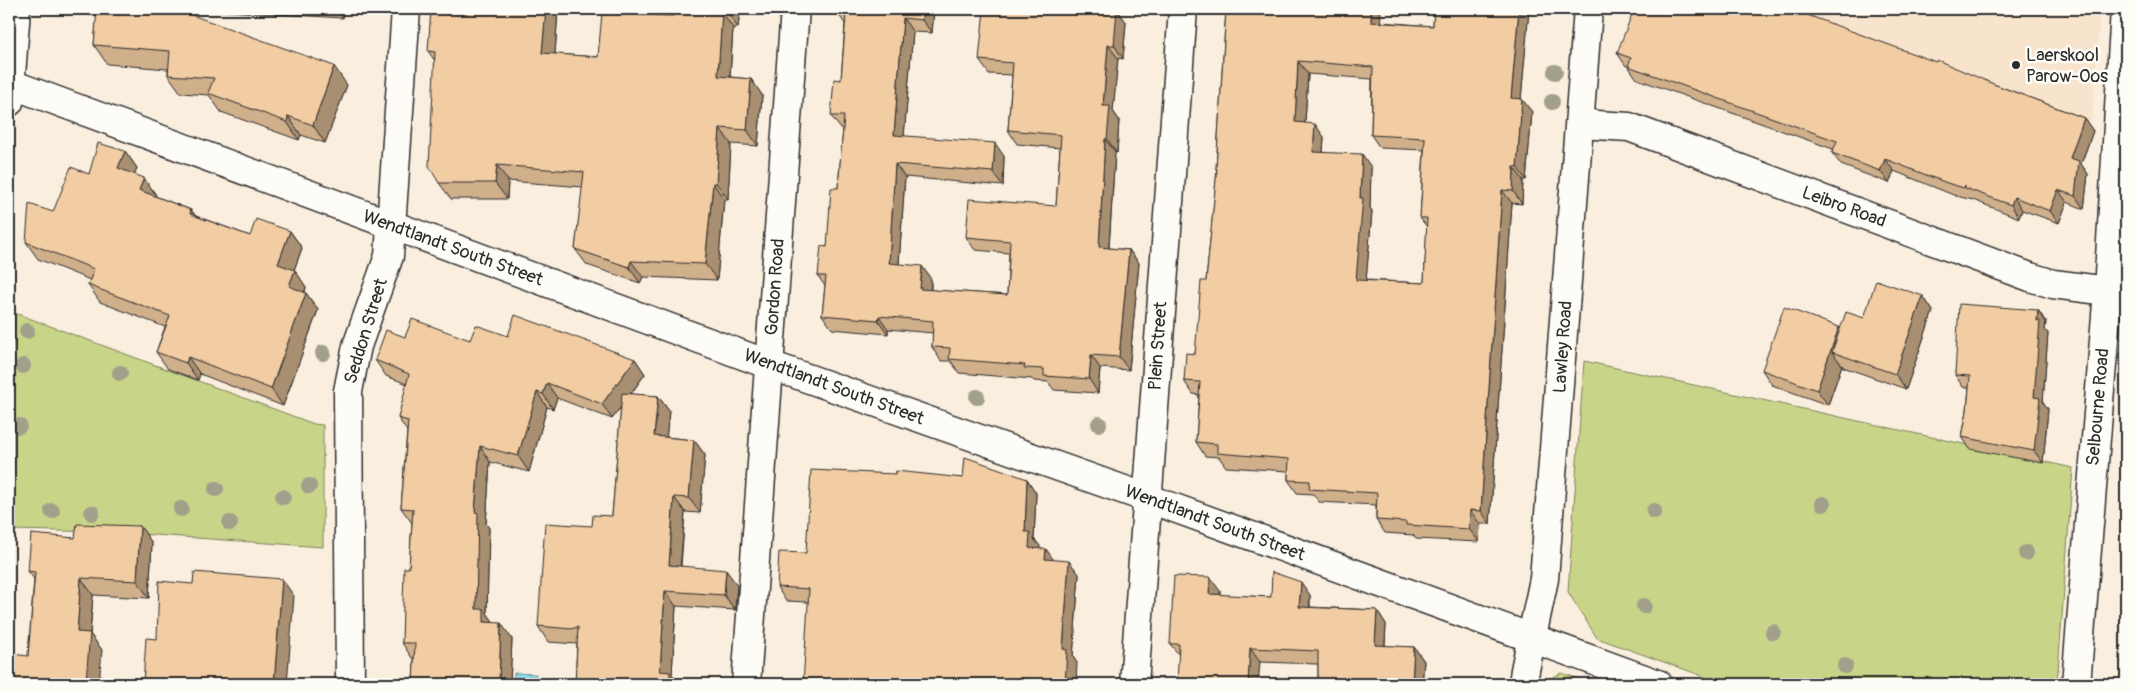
<svg xmlns="http://www.w3.org/2000/svg" width="2135" height="693" font-family="Pangolin,sans-serif">
  <style>
    .built { fill: #f8e4cc }
    .green { fill: #c8d589; stroke: #7a805a }
    .water { fill: #8fdeed; stroke: #67969f }
    .lines { fill: none; stroke-linecap: round; stroke-linejoin: round }
    .minor-casing { stroke: #2b2b2b; stroke-width: 31 }
    .minor { stroke: #fdfcf7; stroke-width: 28 }
    .tree { fill: #a29f8b }
    .wall { fill: #d0af8b; stroke: #2b2b2b; fill-rule: evenodd }
    .shaded-wall { fill: #a98f71; stroke: #2b2b2b }
    .building { fill: #f2cca2; stroke: #2b2b2b; fill-rule: evenodd }
    .poi-dot { fill: #2b2b2b; stroke: #fdfcf7; stroke-width: 2 }
    .labels { text-anchor: middle; dominant-baseline: central; stroke-width: 5; stroke-linejoin: round; paint-order: stroke }
    .poi-label { font-size: 18px; fill: #2b2b2b; stroke: #fdfcf7; text-anchor: start }
    .street-label { font-size: 18px; fill: #2b2b2b; stroke: #fdfcf7 }
  </style>
  <rect width="100%" height="100%" fill="#faeede"/>
  <filter id="ink" filterUnits="userSpaceOnUse"><feTurbulence type="fractalNoise" baseFrequency=".02" numOctaves="2"/><feDisplacementMap in="SourceGraphic" scale="10" xChannelSelector="R" yChannelSelector="G"/><feConvolveMatrix kernelMatrix="1 2 1 2 8 2 1 2 1" color-interpolation-filters="sRGB"/></filter>
  <g filter="url(#ink)">
    <!-- built -->
    <path class="built" d="M1779,9H2100L2092,122Z"/>
    <!-- green -->
    <g class="green">
      <path d="M15,313L314,424L323,425V547L112,532L9,530V398Z"/>
      <path d="M1584,361L2073,468L2057,684H1725L1597,638L1568,592Z"/>
      <path d="M1562,673L1593,684H1537Z"/>
    </g>
    <!-- water -->
    <path class="water" d="M514,673L536,674L535,684H514Z"/>
    <g class="lines">
      <defs>
        <g id="minor">
          <path d="M11,84L770,365L1147,498L1658,684"/>
          <path d="M9,102L16,9"/>
          <path d="M1580,124L1629,127L2030,277L2053,284L2108,291"/>
          <path d="M350,684L348,391L357,346L389,256L406,9"/>
          <path d="M746,684L795,9"/>
          <path d="M1134,684L1183,9"/>
          <path d="M1523,684L1525,670L1544,579L1588,9"/>
          <path d="M2076,684L2108,291L2125,9"/>
        </g>
      </defs>
      <!-- minor casing -->
      <use href="#minor" class="minor-casing"/>
      <!-- minor -->
      <use href="#minor" class="minor"/>
    </g>
    <!-- trees -->
    <g class="tree">
      <circle cx="1555" cy="72" r="8"/>
      <circle cx="1552" cy="102" r="8"/>
      <circle cx="27" cy="331" r="8"/>
      <circle cx="323" cy="353" r="8"/>
      <circle cx="23" cy="366" r="8"/>
      <circle cx="120" cy="373" r="8"/>
      <circle cx="977" cy="397" r="8"/>
      <circle cx="1099" cy="424" r="8"/>
      <circle cx="19" cy="426" r="8"/>
      <circle cx="309" cy="486" r="8"/>
      <circle cx="216" cy="489" r="8"/>
      <circle cx="283" cy="497" r="8"/>
      <circle cx="1823" cy="504" r="8"/>
      <circle cx="181" cy="509" r="8"/>
      <circle cx="52" cy="511" r="8"/>
      <circle cx="1654" cy="511" r="8"/>
      <circle cx="92" cy="513" r="8"/>
      <circle cx="230" cy="523" r="8"/>
      <circle cx="2026" cy="553" r="8"/>
      <circle cx="1644" cy="606" r="8"/>
      <circle cx="1773" cy="632" r="8"/>
      <circle cx="1845" cy="666" r="8"/>
    </g>
    <!-- wall -->
    <g class="wall">
      <path d="M79,9H175L347,85L325,143L301,135L299,140L221,112L209,95L181,93L168,75V69L107,64L94,45L97,15L83,14Z"/>
      <path d="M192,9H343V18Z"/>
      <path d="M558,9L555,54L598,57L673,16L740,9L738,28H733L730,77L751,79L762,95L758,146L731,144L728,199H724L717,280L643,277L640,283L587,265L575,249L583,187L508,181L507,199H451L439,183L435,61L428,51Z"/>
      <path d="M934,9L932,33L913,32L904,136L1004,156L1003,186L905,177L899,264L931,279V290L1007,295L1009,253L975,250L966,237L1056,206L1060,148L1017,144L1008,130L1012,75L989,74L979,60L1119,12L1126,22L1123,59L1118,58L1113,111L1119,120L1117,153L1115,152L1109,248L1129,250L1139,263L1129,370L1100,368L1098,393L1054,390L1048,382L1034,381L1032,379L959,373L951,361H941L932,347L933,333L888,329V334L832,329L822,315L825,286L818,276L827,247L838,188L843,129H841L831,116L841,80L845,24L839,15Z"/>
      <path d="M1226,9L1381,22L1433,26L1434,9H1529L1521,99L1532,112L1526,180H1523L1522,204L1512,203L1490,524H1480L1479,542L1416,539L1413,535L1385,533L1376,520V505L1319,502L1313,494L1297,493L1288,480V471L1226,467L1219,457L1205,456L1196,442L1199,395L1193,394L1184,381L1195,354L1206,281L1217,171L1216,169ZM1308,74L1372,79L1371,135L1380,148L1424,150L1420,218L1427,227L1424,283L1366,280L1372,211L1370,208L1371,167L1323,152L1324,137L1305,123Z"/>
      <path d="M1617,53L1996,85L2084,118L2093,131L2081,164L2088,174L2084,209L2067,202L2059,223L2022,210L2019,218L1973,200L1956,196L1894,171L1889,183L1841,165L1832,153L1833,149L1637,79L1628,66H1626Z"/>
      <path d="M125,151L137,168L134,175L144,178L156,195L155,196L191,210L196,216L250,236L290,231L302,248L294,270L306,287L305,292L306,293L318,310L283,406L200,374L198,380L168,369L156,352L165,327L100,302L88,285L90,280L38,259L26,242L89,174Z"/>
      <path d="M1923,296L1933,311L1906,389L1843,367L1842,365L1828,405L1772,385L1762,370L1840,329Z"/>
      <path d="M2038,310L2046,322L2045,330L2048,333L2043,402L2048,409L2043,463L1970,449L1962,437L1967,411L1969,387H1963L1955,375Z"/>
      <path d="M508,336L635,359L645,374L631,394L658,396L669,411L666,437L694,440L705,455L700,513L685,512L681,566L737,585L735,610L676,606L672,674L679,684H575L577,644L548,642L538,626L592,526L612,516L621,407L612,419L557,398L553,409L547,407L529,472L490,462L486,524L489,528L487,613L494,623L512,639L510,684H413L414,658H412L402,643L409,568L412,523L401,508L407,431L398,418L407,384L386,376L375,360L405,337L470,340Z"/>
      <path d="M895,474L963,478L1027,479L1036,493L1034,539L1040,546L1039,549L1053,560L1079,574L1073,657L1077,663L808,602L786,601L777,587L806,553Z"/>
      <path d="M140,526L152,543L149,598L93,595L90,634L102,650L9,684L28,656L34,579L28,571L75,538Z"/>
      <path d="M1220,591V595L1271,597L1310,595V607L1377,610L1386,624L1385,646L1414,647L1424,661L1422,684H1318V664L1260,662L1179,655L1170,644Z"/>
    </g>
    <!-- shaded-wall -->
    <g class="shaded-wall">
      <path d="M336,9H343V18Z"/>
      <path d="M546,9H558L554,69L542,53Z"/>
      <path d="M727,9H740L738,28L727,12Z"/>
      <path d="M923,9H934L932,33L922,20Z"/>
      <path d="M1110,9H1120L1119,12L1126,22L1123,59L1114,45Z"/>
      <path d="M1371,9H1381L1380,35L1371,22Z"/>
      <path d="M1519,9H1529L1520,111L1511,98Z"/>
      <path d="M722,12L733,28L729,92L718,76Z"/>
      <path d="M903,18L913,32L903,148L894,135Z"/>
      <path d="M1108,45L1118,58L1113,111L1119,120L1117,153L1107,139L1103,106Z"/>
      <path d="M1298,61L1308,74L1304,136L1295,122Z"/>
      <path d="M334,66L347,85L325,143L313,125Z"/>
      <path d="M751,79L762,95L758,146L747,130Z"/>
      <path d="M1522,99L1532,112L1526,180L1517,167Z"/>
      <path d="M288,116L301,135L299,140L287,122Z"/>
      <path d="M2084,118L2093,131L2081,164L2088,174L2084,209L2075,196L2070,158Z"/>
      <path d="M1315,124L1324,137L1322,165L1313,152Z"/>
      <path d="M720,128L731,144L728,199L716,183Z"/>
      <path d="M1105,139L1115,152L1108,261L1099,247Z"/>
      <path d="M995,143L1004,156L1003,186L993,172Z"/>
      <path d="M125,151L137,168L130,185L118,168Z"/>
      <path d="M1362,154L1371,167L1370,208L1372,211L1365,293L1356,280L1360,198Z"/>
      <path d="M1885,159L1894,171L1889,183L1880,171Z"/>
      <path d="M895,164L905,177L898,277L889,263Z"/>
      <path d="M497,165L508,181L507,199L495,183Z"/>
      <path d="M1514,167L1523,180L1522,204L1513,191Z"/>
      <path d="M144,178L156,195L151,207L139,190Z"/>
      <path d="M713,183L724,199L717,280L705,264Z"/>
      <path d="M1502,190L1512,203L1490,524L1481,511Z"/>
      <path d="M2058,190L2067,202L2059,223L2050,211Z"/>
      <path d="M2014,197L2022,210L2019,218L2011,205Z"/>
      <path d="M191,210L203,227L190,214Z"/>
      <path d="M290,231L302,248L290,281L278,264Z"/>
      <path d="M1129,250L1139,263L1129,370L1119,357Z"/>
      <path d="M631,261L643,277L640,283L629,267Z"/>
      <path d="M922,266L931,279L930,302L920,289Z"/>
      <path d="M295,270L306,287L301,303L289,286Z"/>
      <path d="M306,293L318,310L283,406L271,389Z"/>
      <path d="M1923,296L1933,311L1906,389L1895,374Z"/>
      <path d="M2038,310L2046,322L2045,330L2048,333L2043,402L2048,409L2043,463L2034,451V397Z"/>
      <path d="M879,316L888,329V334L878,320Z"/>
      <path d="M1839,327L1850,342L1832,352L1842,365L1828,405L1817,390Z"/>
      <path d="M1091,355L1100,368L1098,393L1089,379Z"/>
      <path d="M188,357L200,374L198,380L186,363Z"/>
      <path d="M635,359L645,374L612,419L602,404Z"/>
      <path d="M547,383L557,398L553,409L543,394Z"/>
      <path d="M537,392L547,407L529,472L518,456Z"/>
      <path d="M658,396L669,411L665,451L654,436Z"/>
      <path d="M694,440L705,455L700,513L689,498Z"/>
      <path d="M480,446L490,462L486,524L489,528L487,613L495,624L484,622L476,609L475,512Z"/>
      <path d="M1027,479L1036,493L1034,539L1040,546L1038,562L1029,548L1025,532Z"/>
      <path d="M674,497L685,512L679,580L669,565Z"/>
      <path d="M1470,510L1480,524L1479,542L1469,529Z"/>
      <path d="M140,526L152,543L149,598L137,581Z"/>
      <path d="M1046,549L1056,563L1045,559Z"/>
      <path d="M1069,561L1079,574L1073,657L1077,663L1076,684H1065L1063,649Z"/>
      <path d="M726,570L737,585L735,610L724,595Z"/>
      <path d="M1210,577L1220,591L1219,608L1209,594Z"/>
      <path d="M81,578L93,595L90,634L102,650L99,684L86,681L77,632Z"/>
      <path d="M282,579L294,596L287,684H274Z"/>
      <path d="M1301,582L1310,595L1309,621L1299,607Z"/>
      <path d="M665,591L676,606L672,674L679,684H669L660,671Z"/>
      <path d="M1377,610L1386,624L1384,659L1375,645Z"/>
      <path d="M501,623L512,639L510,684H499Z"/>
      <path d="M1414,647L1424,661L1422,684H1412Z"/>
      <path d="M1250,648L1260,662L1258,684H1248Z"/>
    </g>
    <!-- building -->
    <g class="building">
      <path d="M97,9H175L334,66L313,125L288,116L287,122L208,93L214,78L168,75L170,51L94,45Z"/>
      <path d="M431,9H546L542,53L598,57L602,13L673,16V9H727V12H722L718,76L751,79L747,130L720,128L716,183H713L705,264L631,261L629,267L575,249L584,172L497,165L495,183H439L429,166L435,52L428,51Z"/>
      <path d="M840,9H923L922,20L903,18L894,135L995,143L993,172L895,164L889,263L922,266L920,289L1007,295L1010,241L966,237L969,199L1056,206L1061,135L1008,130L1013,63L979,60L984,9H1117L1114,45H1108L1103,106H1110L1107,139H1105L1099,247L1129,250L1119,357L1091,355L1089,379L1044,376V369L1024,368L1025,365L949,359L950,348L932,347L933,321L879,316L878,320L822,315L826,276H818L821,246L827,247L831,188H838L844,116H831L834,79L841,80L846,15H839Z"/>
      <path d="M1226,9H1371V22L1433,26L1434,9H1519L1511,98L1522,99L1517,167H1514L1513,191L1502,190L1481,511L1470,510L1469,529L1406,525V522L1376,520L1377,493L1309,489L1310,481L1288,480L1289,459L1217,453V444L1196,442L1200,382L1184,381L1186,353L1195,354L1201,281H1206L1217,169H1216ZM1298,61L1373,67L1371,135L1425,138L1420,218H1427L1424,283L1356,280L1363,198H1360L1362,154L1313,152L1315,124L1295,122Z"/>
      <path d="M1634,9H1791L1936,62L1937,60L1996,85L2084,118L2070,158L2079,161L2075,196L2058,190L2050,211L2014,197L2011,205L1965,188V185L1964,188L1947,183L1885,159L1880,171L1832,153L1837,141L1628,66L1631,58L1617,53Z"/>
      <path d="M98,143L125,151L118,168L144,178L139,190L191,210L190,214L250,236L256,219L290,231L278,264L295,270L289,286L306,293L271,389L188,357L186,363L156,352L170,316L88,285L94,269L26,242L29,204L53,212L71,167L89,174Z"/>
      <path d="M1876,280L1923,296L1895,374L1832,352L1846,312L1864,318Z"/>
      <path d="M1959,304L2038,310L2037,321H2040L2034,397L2040,398L2034,451L1962,437L1967,411L1970,376L1955,375Z"/>
      <path d="M1784,307L1839,327L1817,390L1762,370Z"/>
      <path d="M515,315L635,359L602,404L547,383L543,394L537,392L518,456L480,446L475,512L478,513L476,609H484V622L501,623L499,684H413L415,643H402L404,568H409L413,509L401,508L408,421L398,418L409,374L375,360L386,330L405,337L412,319L470,340L476,325L508,336Z"/>
      <path d="M622,393L658,396L654,436L694,440L689,498L674,497L669,565L726,570L724,595L665,591L660,671L670,672L669,684H575L578,627L571,629L538,626L545,523L592,526L593,515L612,516Z"/>
      <path d="M965,457L997,468L1027,479L1025,532H1030L1029,548L1046,549L1045,559L1069,561L1063,649L1067,650L1065,684H803L809,589L777,587L779,552L806,553L811,470L895,474L896,471L963,478Z"/>
      <path d="M77,524L140,526L137,581L81,578L77,632L90,633L86,681L118,684H9L12,654L28,656L35,572L28,571L31,534L75,538Z"/>
      <path d="M194,572L282,579L274,684H143L146,638L157,639L159,581L193,584Z"/>
      <path d="M1272,572L1301,582L1299,607L1377,610L1375,645L1414,647L1412,684H1318V651L1250,648L1248,684H1177L1179,644H1170L1174,576L1210,577L1209,594L1271,597Z"/>
    </g>
  </g>
  <!-- markers -->
  <circle class="poi-dot" cx="2016" cy="65" r="5"/>
  <g class="labels">
    <!-- poi labels -->
    <g class="poi-label">
      <text x="2026" y="55">Laerskool<tspan x="2026" dy="21">Parow-Oos</tspan></text>
    </g>
    <!-- street labels -->
    <g class="street-label">
      <text transform="translate(1844 207) rotate(20)">Leibro Road</text>
      <text transform="translate(453 248) rotate(20)">Wendtlandt South Street</text>
      <text transform="translate(775 287) rotate(-86)">Gordon Road</text>
      <text transform="translate(366 331) rotate(-73)">Seddon Street</text>
      <text transform="translate(1158 346) rotate(-86)">Plein Street</text>
      <text transform="translate(1563 347) rotate(-86)">Lawley Road</text>
      <text transform="translate(834 387) rotate(20)">Wendtlandt South Street</text>
      <text transform="translate(2098 407) rotate(-85)">Selbourne Road</text>
      <text transform="translate(1215 523) rotate(20)">Wendtlandt South Street</text>
    </g>
  </g>
  <!-- margin -->
  <rect width="2135" height="693" fill="none" stroke="#fdfcf7" stroke-width="30"/>
  <rect x="15" y="15" width="2105" height="663" fill="none" stroke="#2b2b2b" stroke-width="2" filter="url(#ink)"/>
</svg>
